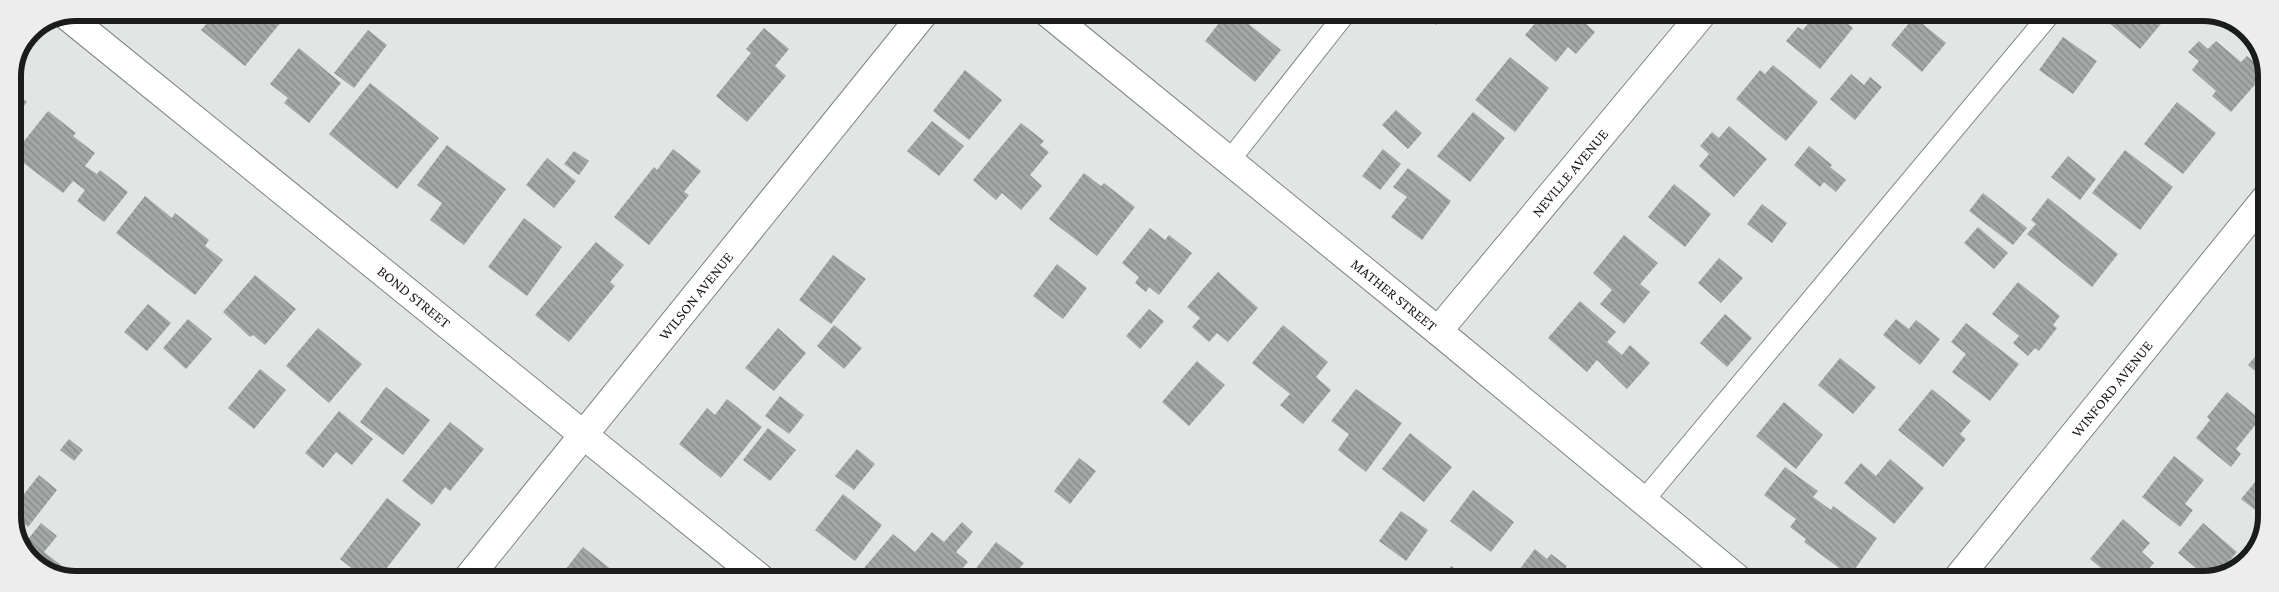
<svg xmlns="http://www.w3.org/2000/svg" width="2279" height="592" font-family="'Crimson Pro',serif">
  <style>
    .building { fill: url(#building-back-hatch) }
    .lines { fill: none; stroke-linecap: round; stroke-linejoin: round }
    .service-casing { stroke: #7f8382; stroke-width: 22 }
    .minor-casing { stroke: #7f8382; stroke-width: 30 }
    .service { stroke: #fff; stroke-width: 20 }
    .minor { stroke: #fff; stroke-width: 28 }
    .labels { text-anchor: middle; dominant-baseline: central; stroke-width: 5; stroke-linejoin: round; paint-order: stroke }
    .street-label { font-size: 15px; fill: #1b1d1c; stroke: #fff }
    .rim { fill: none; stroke: #1b1d1c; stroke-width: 6 }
  </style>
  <defs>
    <pattern id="building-back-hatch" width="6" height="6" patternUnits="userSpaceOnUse" patternTransform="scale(1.25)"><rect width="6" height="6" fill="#a3a8a6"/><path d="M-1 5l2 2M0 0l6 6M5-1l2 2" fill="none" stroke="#848886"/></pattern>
  </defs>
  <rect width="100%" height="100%" fill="#e1e6e4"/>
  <!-- building -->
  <g class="building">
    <path d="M216,13H272L282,21L245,66L201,30Z"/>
    <path d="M782,13H803L795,24Z"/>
    <path d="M849,13H871L863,24Z"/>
    <path d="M1226,14H1236L1281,50L1255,82L1205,41Z"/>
    <path d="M1423,14H1445L1436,25Z"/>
    <path d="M1543,14H1575L1595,32L1576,54L1568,47L1556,62L1525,35Z"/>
    <path d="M1815,14H1836L1853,28L1820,69L1786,41L1798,27L1803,30Z"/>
    <path d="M2116,14L2160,15L2165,19L2140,49L2109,23Z"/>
    <path d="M1914,17L1946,43L1922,72L1891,45Z"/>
    <path d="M764,28L789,49L775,66L786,76L747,122L716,96L751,53L746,49Z"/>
    <path d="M368,30L387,45L354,88L334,73Z"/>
    <path d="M2063,37L2097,61L2073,94L2039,70Z"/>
    <path d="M2199,41L2208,49L2216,41L2241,62L2247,56L2266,72L2231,112L2212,96L2216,91L2192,70L2199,61L2188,52Z"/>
    <path d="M299,48L341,83L309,123L284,103L288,98L270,84Z"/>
    <path d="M1510,57L1549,88L1515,132L1475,100Z"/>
    <path d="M1773,65L1818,102L1786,141L1736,99L1760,70L1765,74Z"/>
    <path d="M965,70L1002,100L969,140L933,111Z"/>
    <path d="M1851,74L1864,85L1870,77L1882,87L1855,120L1830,99Z"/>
    <path d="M370,83L439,138L397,189L329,134Z"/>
    <path d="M13,91L27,102L13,120Z"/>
    <path d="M2177,102L2216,133L2183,174L2144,144Z"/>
    <path d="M1396,110L1422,133L1408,149L1382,125Z"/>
    <path d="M48,111L76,133L73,136L95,153L85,166L97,174L100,170L128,192L104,222L77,201L85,190L73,181L63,193L13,155Z"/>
    <path d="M1473,112L1505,138L1470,182L1437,156Z"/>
    <path d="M932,121L964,146L939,176L907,151Z"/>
    <path d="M1021,123L1044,141L1040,145L1049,152L1030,175L1042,186L1021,210L1002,193L996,200L973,180Z"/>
    <path d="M1729,126L1767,159L1734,197L1699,166L1709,154L1700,146L1712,132L1719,138Z"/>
    <path d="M447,145L506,189L464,245L430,220L442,203L417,185Z"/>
    <path d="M1809,146L1832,165L1830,167L1846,180L1836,192L1824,182L1820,187L1794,165Z"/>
    <path d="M673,149L701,171L684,192L689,195L649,245L614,217L654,167L657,170Z"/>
    <path d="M1383,149L1401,164L1380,190L1362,176Z"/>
    <path d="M2125,150L2173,187L2140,230L2092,193Z"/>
    <path d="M574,151L589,161L579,175L564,164Z"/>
    <path d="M2068,156L2096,179L2080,200L2051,177Z"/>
    <path d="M547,158L576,181L554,208L526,185Z"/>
    <path d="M1408,168L1451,201L1422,240L1391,217L1407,197L1393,187Z"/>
    <path d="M1084,173L1101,186L1104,183L1135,207L1097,256L1049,219Z"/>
    <path d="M1674,184L1711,214L1685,247L1648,217Z"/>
    <path d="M1983,193L2027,228L2013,245L1969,211Z"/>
    <path d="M145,196L172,218L175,213L209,240L205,246L223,260L195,295L116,233Z"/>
    <path d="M2048,198L2118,254L2092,287L2027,234L2036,224L2031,220Z"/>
    <path d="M1762,204L1787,223L1772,243L1747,224Z"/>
    <path d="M524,218L562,247L527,296L488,267Z"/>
    <path d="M1978,227L2008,253L1994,269L1964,243Z"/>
    <path d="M1150,228L1165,240L1169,235L1192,253L1159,295L1149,287L1146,292L1135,283L1139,277L1122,263Z"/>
    <path d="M1624,235L1658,263L1640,284L1650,292L1624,324L1600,304L1612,290L1593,273Z"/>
    <path d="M596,242L624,265L610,282L615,286L569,342L535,315Z"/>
    <path d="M833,255L866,279L831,324L799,300Z"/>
    <path d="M1719,258L1743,278L1721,303L1698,283Z"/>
    <path d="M1057,264L1087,288L1063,319L1033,296Z"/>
    <path d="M1218,272L1258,308L1228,342L1217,333L1209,342L1192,327L1200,318L1187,307Z"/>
    <path d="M255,275L296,309L265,345L253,335L250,337L223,312Z"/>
    <path d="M2018,282L2060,316L2053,325L2057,328L2039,351L2035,348L2028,356L2013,343L2019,336L1992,314Z"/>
    <path d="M1580,301L1616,332L1607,342L1622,355L1630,345L1650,363L1627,389L1597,360L1587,372L1548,338Z"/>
    <path d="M148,304L171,323L147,351L124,332Z"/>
    <path d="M1149,309L1164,321L1140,349L1126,336Z"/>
    <path d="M1725,314L1752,338L1727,367L1700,343Z"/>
    <path d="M188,319L212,339L186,369L163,348Z"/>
    <path d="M1896,319L1909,329L1916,320L1940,339L1920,365L1883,335Z"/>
    <path d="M1966,323L2019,364L1990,401L1952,372L1966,354L1951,342Z"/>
    <path d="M834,325L862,348L844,369L817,346Z"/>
    <path d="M1283,325L1328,362L1316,377L1331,390L1303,424L1280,405L1290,394L1252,363Z"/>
    <path d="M318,328L362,364L329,403L286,366Z"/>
    <path d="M778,328L806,353L774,391L745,368Z"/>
    <path d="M2265,345V379L2248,365Z"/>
    <path d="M1840,358L1876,387L1853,414L1818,385Z"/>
    <path d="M1197,361L1225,385L1189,426L1162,402Z"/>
    <path d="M260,369L286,390L254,429L228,408Z"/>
    <path d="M386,387L430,420L403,455L360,422Z"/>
    <path d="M1356,389L1402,423L1366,472L1338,450L1349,434L1331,421Z"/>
    <path d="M1932,389L1971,421L1960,434L1966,439L1943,467L1898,430Z"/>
    <path d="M2227,392L2260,419L2236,449L2241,454L2231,467L2196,438L2210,420L2207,417Z"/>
    <path d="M780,396L804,415L789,434L765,416Z"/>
    <path d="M727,399L762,427L721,478L679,444L707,408L715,415Z"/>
    <path d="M1784,402L1823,435L1796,469L1756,436Z"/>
    <path d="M339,411L373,439L352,465L336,452L323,468L305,453Z"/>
    <path d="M450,422L484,449L450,491L445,487L432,505L402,481Z"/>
    <path d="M768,428L796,450L770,481L743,460Z"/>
    <path d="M1410,433L1452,467L1424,502L1382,469Z"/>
    <path d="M69,439L83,450L74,461L60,450Z"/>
    <path d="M857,449L875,464L854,490L835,476Z"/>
    <path d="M2174,456L2204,480L2185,504L2193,510L2180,527L2142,497Z"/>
    <path d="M1079,458L1096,471L1070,504L1054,491Z"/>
    <path d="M1890,459L1924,488L1894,524L1844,483L1861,463L1876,476Z"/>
    <path d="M1785,467L1818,491L1813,497L1831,510L1833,506L1877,538L1850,576L1804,542L1806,539L1790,527L1796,519L1764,495Z"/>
    <path d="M2265,470L2264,517L2241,499Z"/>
    <path d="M39,475L57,490L28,527L13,515V508Z"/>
    <path d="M1473,490L1514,522L1491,552L1450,521Z"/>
    <path d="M843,494L882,525L855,561L815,530Z"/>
    <path d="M387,498L421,524L379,578H364L340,559Z"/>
    <path d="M1401,511L1428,530L1406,561L1379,541Z"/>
    <path d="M2123,519L2150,543L2142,552L2154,563L2140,579H2114L2090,559Z"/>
    <path d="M962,522L973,532L956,552L968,562L954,578H876L864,568L893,534L915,552L932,532L944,542Z"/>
    <path d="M41,523L57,536L44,552L61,565L54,574L28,558L18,533L19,531L29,538Z"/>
    <path d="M2203,523L2237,552L2218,574L2208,578L2178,553Z"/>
    <path d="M996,542L1024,563L1012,578H975L971,575Z"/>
    <path d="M583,547L622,578H559Z"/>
    <path d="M1535,549L1547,559L1551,554L1567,566L1564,570L1576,579H1512Z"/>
    <path d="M1451,566L1469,579H1442Z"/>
  </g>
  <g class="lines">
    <defs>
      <g id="service">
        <path d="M1229,161L1345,14"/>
        <path d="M1644,500L2050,14"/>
      </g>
      <g id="minor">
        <path d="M1048,13L1438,331L1738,579"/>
        <path d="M67,16L760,578"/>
        <path d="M1438,331L1702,14"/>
        <path d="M468,578L924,13"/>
        <path d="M1957,579L2266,198"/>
      </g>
    </defs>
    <!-- service casing -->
    <use href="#service" class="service-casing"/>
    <!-- minor casing -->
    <use href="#minor" class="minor-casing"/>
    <!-- service -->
    <use href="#service" class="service"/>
    <!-- minor -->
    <use href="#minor" class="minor"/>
  </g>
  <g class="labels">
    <!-- street labels -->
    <g class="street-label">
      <text transform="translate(1570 173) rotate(-50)">NEVILLE AVENUE</text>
      <text transform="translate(1394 295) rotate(39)">MATHER STREET</text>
      <text transform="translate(696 296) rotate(-51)">WILSON AVENUE</text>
      <text transform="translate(414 297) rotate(39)">BOND STREET</text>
      <text transform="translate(2112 389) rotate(-51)">WINFORD AVENUE</text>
    </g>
  </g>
  <!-- crop -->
  <path d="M0 0H2279V592H0ZM76 21H2203A55 55 0 0 1 2258 76V516A55 55 0 0 1 2203 571H76A55 55 0 0 1 21 516V76A55 55 0 0 1 76 21Z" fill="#ededed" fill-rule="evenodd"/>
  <path class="rim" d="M76 21H2203A55 55 0 0 1 2258 76V516A55 55 0 0 1 2203 571H76A55 55 0 0 1 21 516V76A55 55 0 0 1 76 21Z"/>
</svg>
